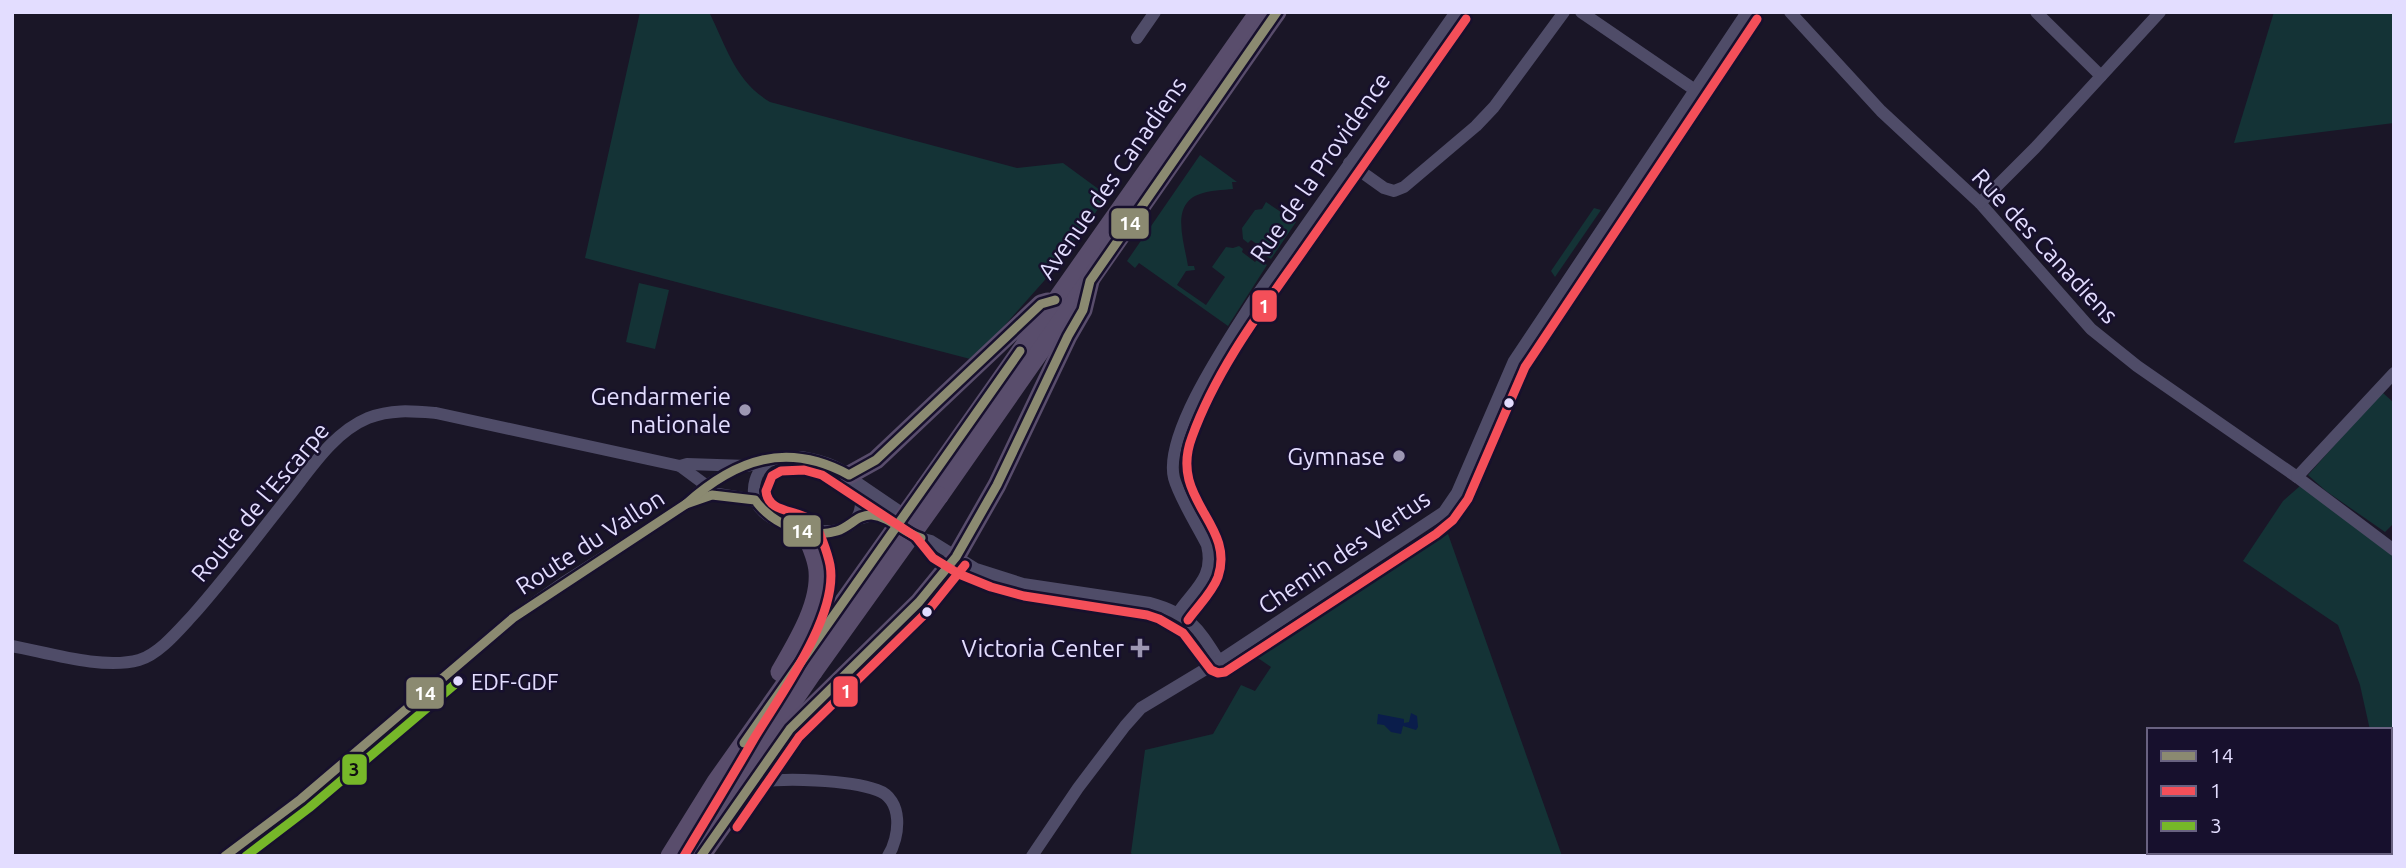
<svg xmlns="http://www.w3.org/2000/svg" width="2406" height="868" font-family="Ubuntu,sans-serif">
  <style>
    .green { fill: #143336 }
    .water { fill: #0a1d4b }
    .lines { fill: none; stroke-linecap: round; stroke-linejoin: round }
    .minor { stroke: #4f4c68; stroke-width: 12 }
    .primary { stroke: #594d6c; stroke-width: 19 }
    .primary-bridge { stroke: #594d6c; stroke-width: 19 }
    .bus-1-casing { stroke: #17102d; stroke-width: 14 }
    .bus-2-casing { stroke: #17102d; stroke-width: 14 }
    .bus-3-casing { stroke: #17102d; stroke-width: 14 }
    .bus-1 { stroke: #8b8a71; stroke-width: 9 }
    .bus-2 { stroke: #f44f59; stroke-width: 9 }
    .bus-3 { stroke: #76b729; stroke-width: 9 }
    .bus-dot { fill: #e3ddff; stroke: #17102d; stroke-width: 2.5 }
    .poi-dot { fill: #9d97b3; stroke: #17102d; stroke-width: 2.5 }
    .labels { text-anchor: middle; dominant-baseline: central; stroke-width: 5; stroke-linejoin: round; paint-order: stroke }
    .bus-label { font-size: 22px; fill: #e3ddff; stroke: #17102d; text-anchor: start }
    .street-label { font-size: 24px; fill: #e3ddff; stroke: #17102d }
    .poi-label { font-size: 24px; fill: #e3ddff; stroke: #17102d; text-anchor: end }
    .line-badge { stroke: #17102d; stroke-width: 2.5 }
    .badge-label { font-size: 19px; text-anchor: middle; font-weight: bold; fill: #fff }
    .pale-badge-label { font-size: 19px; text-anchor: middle; font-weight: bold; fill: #111 }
  </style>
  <rect width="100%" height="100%" fill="#1a1627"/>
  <!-- green -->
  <g class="green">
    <path d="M640,12H709C727,48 735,81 770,102L1017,168L1063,163L1108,196L1044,281L974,360L585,258Z"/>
    <path d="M2274,12H2394V123L2234,143Z"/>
    <path d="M1200,155L1237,182H1232L1233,189C1223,190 1210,190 1200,194C1170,204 1184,241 1188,266H1194L1195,270L1186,271L1177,285L1206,305L1225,277L1212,267L1226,247L1233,248L1239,246L1243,249L1242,252L1255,262L1258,259L1267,265L1228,326L1139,263L1135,268L1127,261Z"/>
    <path d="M1266,202L1296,222L1271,259L1262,253L1264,249L1251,240L1248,243L1243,239L1242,228L1255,210L1262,209Z"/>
    <path d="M1594,208L1601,210L1555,277L1551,271Z"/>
    <path d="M639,283L669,290L655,349L626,342Z"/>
    <path d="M2382,392L2394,403V523L2385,532L2326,491L2308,475Z"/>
    <path d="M2300,486L2394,547V856H2377V852H2390V730H2370L2360,685L2338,625L2243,561L2283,501Z"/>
    <path d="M1448,534L1562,856H1133L1131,853L1145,750L1213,734L1241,685L1255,691L1271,667L1255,656Z"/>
  </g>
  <!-- water -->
  <path class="water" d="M1411,713L1417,716L1418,727L1416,730L1403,726L1401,734L1391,732L1384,725L1377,724L1378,714L1404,719V723L1409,722Z"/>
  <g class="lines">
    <!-- minor -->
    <g class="minor">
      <path d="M1581,12L1695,90"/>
      <path d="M1790,12L1881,111L1980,203L2091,329L2137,366L2297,477L2394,550"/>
      <path d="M2036,12L2101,76"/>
      <path d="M1137,38L1155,12"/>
      <path d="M1349,163L1384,188L1394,191L1404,187L1476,126L1494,107L1564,12"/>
      <path d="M1980,203L2035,148L2160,12"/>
      <path d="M801,457C819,460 842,466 854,481C859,487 861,494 861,501C862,538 816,534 793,526C781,523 768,518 760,508C747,493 756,465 774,459C783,456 792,457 801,457Z"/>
      <path d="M680,466L711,489"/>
      <path d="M2297,477L2394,373"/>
      <path d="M856,482L909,518"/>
      <path d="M693,497L706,486L739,466"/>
      <path d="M855,520L872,515L885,519L916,537L931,541L976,569L1023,584L1150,603C1190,614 1198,628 1219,661"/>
      <path d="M1178,613C1194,589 1215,578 1207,545C1198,527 1179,497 1174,478C1163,434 1231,336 1255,298L1456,12"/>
      <path d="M12,646C49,653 103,670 139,660C159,654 178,631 192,616C226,578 257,536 289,496C311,468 334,432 368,418C391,409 412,411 436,413L680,466L687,464L747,466L775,459"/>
      <path d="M753,783C783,777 849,780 877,790C904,799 900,837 888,856"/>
      <path d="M225,856L301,799L513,618L566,581L698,497L718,494L755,500"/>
      <path d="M1032,856L1078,788L1125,726L1141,708L1219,661L1444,512L1457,493L1514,361L1747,12"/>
    </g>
    <!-- primary -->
    <g class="primary">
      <path d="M849,475L876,460L1041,304L1048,302"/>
      <path d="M925,487L1259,12"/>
      <path d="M939,496L1277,12"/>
      <path d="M780,672C796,644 821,605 818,571C817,557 810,543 804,530"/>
      <path d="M670,856L716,782L832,618"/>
      <path d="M687,856L813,672"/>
      <path d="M701,856L790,729L919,602L956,557L997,485L1068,336L1083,310L1090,281"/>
    </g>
    <!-- primary-bridge -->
    <g class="primary-bridge">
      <path d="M832,618L925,487"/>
      <path d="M813,672L939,496"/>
    </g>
    <defs>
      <g id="bus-1">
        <path d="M686,504L712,495L755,500C772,524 809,540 837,531C850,527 858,514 872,515C890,517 904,533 921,538"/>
        <path d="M744,743L1020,351"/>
        <path d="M225,856L301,799L513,618L686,504C736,459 787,441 849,475L876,460L1041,304L1055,300"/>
        <path d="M701,856L790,729L919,602L956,557L997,485L1068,336L1083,310L1090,281L1277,12"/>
      </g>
      <g id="bus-2">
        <path d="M1188,620C1198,606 1212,593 1218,577C1236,524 1168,500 1192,437C1218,365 1267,303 1310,241C1362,167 1414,93 1466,19"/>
        <path d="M737,827L799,737L928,611L965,565"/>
        <path d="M684,856C708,816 732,777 755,737C781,694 839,615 830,565C828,555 819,527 812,521C798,509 768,514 766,491L772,476L781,471L804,470L822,475L916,537L933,558L959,574L991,587L1024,596L1147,615L1159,619L1183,633L1211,670L1218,673L1225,672L1436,534L1453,520L1468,499L1525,367L1757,19"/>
      </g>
      <path id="bus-3" d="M246,856L309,808L460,680"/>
    </defs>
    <!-- bus-1 casing -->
    <use href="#bus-1" class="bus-1-casing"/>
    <!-- bus-2 casing -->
    <use href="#bus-2" class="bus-2-casing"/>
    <!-- bus-3 casing -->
    <use href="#bus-3" class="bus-3-casing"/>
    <!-- bus-1 -->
    <use href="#bus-1" class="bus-1"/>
    <!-- bus-2 -->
    <use href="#bus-2" class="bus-2"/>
    <!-- bus-3 -->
    <use href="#bus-3" class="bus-3"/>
  </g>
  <!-- markers -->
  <g class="bus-dot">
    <circle cx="1509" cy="403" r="6"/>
    <circle cx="927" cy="612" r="6"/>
    <circle cx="458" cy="681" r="6"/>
  </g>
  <g class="poi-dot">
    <circle cx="745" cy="410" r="7"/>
    <circle cx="1399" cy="456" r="7"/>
    <path d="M1136.5 637.5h7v7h7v7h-7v7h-7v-7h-7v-7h7z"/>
  </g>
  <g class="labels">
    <!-- bus labels -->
    <g class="bus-label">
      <text x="471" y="681">EDF-GDF</text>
    </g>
    <!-- street labels -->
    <g class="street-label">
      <text transform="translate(1320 167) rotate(-55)">Rue de la Providence</text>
      <text transform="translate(1112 178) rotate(-55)">Avenue des Canadiens</text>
      <text transform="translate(2045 246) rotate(47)">Rue des Canadiens</text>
      <text transform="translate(260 502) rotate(-50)">Route de l'Escarpe</text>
      <text transform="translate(590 542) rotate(-33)">Route du Vallon</text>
      <text transform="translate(1344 552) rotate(-34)">Chemin des Vertus</text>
    </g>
    <!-- poi labels -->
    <g class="poi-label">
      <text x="731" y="396">Gendarmerie<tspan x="731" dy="28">nationale</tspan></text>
      <text x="1385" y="456">Gymnase</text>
      <text x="1124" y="648">Victoria Center</text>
    </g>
  </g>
  <g class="line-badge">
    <rect x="1110" y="207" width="40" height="33" rx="7" fill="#8b8a71"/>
    <rect x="1251" y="289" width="27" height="34" rx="7" fill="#f44f59"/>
    <rect x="782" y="514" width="40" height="34" rx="7" fill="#8b8a71"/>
    <rect x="832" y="675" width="27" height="33" rx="7" fill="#f44f59"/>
    <rect x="405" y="676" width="40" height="34" rx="7" fill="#8b8a71"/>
    <rect x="341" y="753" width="27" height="33" rx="7" fill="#76b729"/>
  </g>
  <g class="badge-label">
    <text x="1130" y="230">14</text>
    <text x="1264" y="313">1</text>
    <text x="802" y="538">14</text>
    <text x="846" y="698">1</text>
    <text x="425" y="700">14</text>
  </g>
  <g class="pale-badge-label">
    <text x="354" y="776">3</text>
  </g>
  <!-- border -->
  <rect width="2406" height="868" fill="none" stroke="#e3ddff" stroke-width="28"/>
  <!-- legend -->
  <rect x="2147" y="728" width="245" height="126" fill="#17102d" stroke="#696281" stroke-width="2"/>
  <rect x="2161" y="751" width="35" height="10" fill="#8b8a71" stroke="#696281" stroke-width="2"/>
  <text x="2210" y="763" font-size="21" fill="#e3ddff">14</text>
  <rect x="2161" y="786" width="35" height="10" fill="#f44f59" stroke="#696281" stroke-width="2"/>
  <text x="2210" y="798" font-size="21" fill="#e3ddff">1</text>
  <rect x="2161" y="821" width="35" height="10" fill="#76b729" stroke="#696281" stroke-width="2"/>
  <text x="2210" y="833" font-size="21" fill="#e3ddff">3</text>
</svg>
